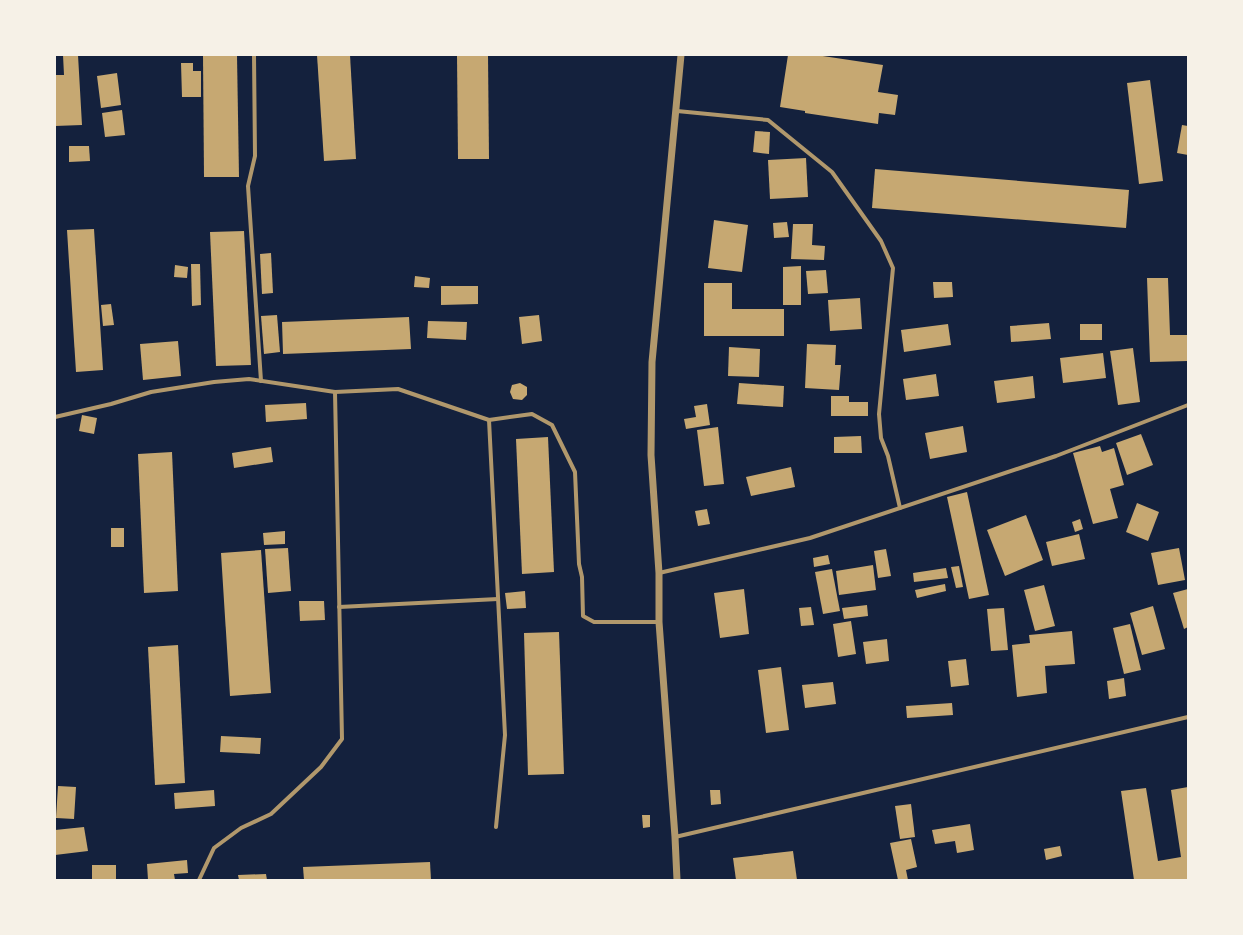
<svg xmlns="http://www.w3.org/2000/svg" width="1243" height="935" font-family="'Open Sans',sans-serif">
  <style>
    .building { fill: #c6a872 }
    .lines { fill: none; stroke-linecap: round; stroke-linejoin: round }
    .minor { stroke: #b1986c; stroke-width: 4 }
    .tertiary { stroke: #b1986c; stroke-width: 7 }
  </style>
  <rect width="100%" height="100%" fill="#14213d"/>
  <!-- building -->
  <g class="building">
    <path d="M63,55H78L82,125L55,126V75H64Z"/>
    <path d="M203,55H237L239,177H204Z"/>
    <path d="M317,55H350L356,159L324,161Z"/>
    <path d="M457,55H488L489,159H458Z"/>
    <path d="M788,55H816L883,65L878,92L898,95L895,115L879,113L878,124L805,113V111L780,107Z"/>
    <path d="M181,63H193V71H201V97H182Z"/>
    <path d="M117,73L121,105L101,108L97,76Z"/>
    <path d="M1150,80L1163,181L1139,184L1127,83Z"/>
    <path d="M122,110L125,135L105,137L102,113Z"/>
    <path d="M1182,125L1188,126V155L1177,153Z"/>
    <path d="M755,131L770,132L769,154L753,152Z"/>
    <path d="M69,146H89L90,161L69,162Z"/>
    <path d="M806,158L808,197L770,199L768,160Z"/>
    <path d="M875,169L1129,190L1126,228L872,208Z"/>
    <path d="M714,220L748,225L742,272L708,268Z"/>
    <path d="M787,222L789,237L774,238L773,223Z"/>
    <path d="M793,224H813L812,245L825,246L824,260L791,259Z"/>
    <path d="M94,229L103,370L76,372L67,230Z"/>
    <path d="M244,231L251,365L216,366L210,232Z"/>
    <path d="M271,253L273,293L262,294L260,254Z"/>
    <path d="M191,264H200L201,305L192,306Z"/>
    <path d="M175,265L188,267L187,278L174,277Z"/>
    <path d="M801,266V305H783V267Z"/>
    <path d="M826,270L828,293L808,294L806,271Z"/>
    <path d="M415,276L430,278L429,288L414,287Z"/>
    <path d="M1147,278H1168L1170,335H1188V361L1150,362Z"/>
    <path d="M933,282H952L953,297L934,298Z"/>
    <path d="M704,283H732V309H784V336H704Z"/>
    <path d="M441,286H478V304L441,305Z"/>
    <path d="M860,298L862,329L830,331L828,300Z"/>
    <path d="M111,304L114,325L103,326L101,305Z"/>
    <path d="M277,315L280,352L264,354L261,316Z"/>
    <path d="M539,315L542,341L522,344L519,317Z"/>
    <path d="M409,317L411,349L283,354L282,322Z"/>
    <path d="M428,321L467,322L466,340L427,338Z"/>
    <path d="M1049,323L1051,339L1011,342L1010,326Z"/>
    <path d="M948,324L951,345L904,352L901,330Z"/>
    <rect x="1080" y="324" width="22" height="16"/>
    <path d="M178,341L181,376L143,380L140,344Z"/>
    <path d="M807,344L836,345L835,365H841L839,390L805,388Z"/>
    <path d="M729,347L760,349L759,377L728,376Z"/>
    <path d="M1133,348L1140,402L1118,405L1110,351Z"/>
    <path d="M1103,353L1106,378L1063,383L1060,358Z"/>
    <path d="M936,374L939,396L906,400L903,379Z"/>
    <path d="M1033,376L1035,398L997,403L994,381Z"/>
    <path d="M520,383L527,387V395L522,400L513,399L510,392L512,385Z"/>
    <path d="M739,383L784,386L783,407L737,404Z"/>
    <path d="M831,396H849V402H868V416H831Z"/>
    <path d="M306,403L307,419L266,422L265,405Z"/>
    <path d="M707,404L710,425L686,429L684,419L696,417L694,406Z"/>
    <path d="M82,415L97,418L94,434L79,431Z"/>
    <path d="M963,426L967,452L930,459L925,433Z"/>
    <path d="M718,427L724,484L704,486L697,430Z"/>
    <path d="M1141,434L1153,465L1127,475L1116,443Z"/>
    <path d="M861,436L862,453H834V437Z"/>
    <path d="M548,437L554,572L522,574L516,439Z"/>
    <path d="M1100,446L1102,452L1114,448L1124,485L1110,489L1118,518L1093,524L1073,453Z"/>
    <path d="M271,447L273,462L234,468L232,453Z"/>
    <path d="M172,452L178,591L144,593L138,454Z"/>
    <path d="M791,467L795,487L751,496L746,477Z"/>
    <path d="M967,492L989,595L969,599L947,497Z"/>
    <path d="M1137,503L1159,512L1148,541L1126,532Z"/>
    <path d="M707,509L710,524L698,526L695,511Z"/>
    <path d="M1026,515L1043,560L1005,576L987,530Z"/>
    <path d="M1080,519L1083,529L1075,532L1072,522Z"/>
    <rect x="111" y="528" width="13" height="19"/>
    <path d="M285,531V544L264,545L263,533Z"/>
    <path d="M1079,534L1085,559L1052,566L1046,542Z"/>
    <path d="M288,548L291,591L268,593L265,549Z"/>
    <path d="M1179,548L1185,580L1158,585L1151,553Z"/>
    <path d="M886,549L891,576L878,578L874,551Z"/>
    <path d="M261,550L271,693L230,696L221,553Z"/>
    <path d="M828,555L830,564L814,567L813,558Z"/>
    <path d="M873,565L876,590L839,595L836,571Z"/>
    <path d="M959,566L963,587L956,588L951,567Z"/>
    <path d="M946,568L948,578L914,582L913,573Z"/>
    <path d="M832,569L840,611L823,614L815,572Z"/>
    <path d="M945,584L946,591L917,598L915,590Z"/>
    <path d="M1044,585L1055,626L1035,631L1024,590Z"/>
    <path d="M744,589L749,634L720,638L714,593Z"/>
    <path d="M1188,589V627L1184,629L1173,593Z"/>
    <path d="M525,591L526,608L507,609L505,593Z"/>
    <path d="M299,601H324L325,620L300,621Z"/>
    <path d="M867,605L868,616L844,619L842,608Z"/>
    <path d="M1153,606L1165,649L1142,655L1130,613Z"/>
    <path d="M811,607L814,625L801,626L799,608Z"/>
    <path d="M1004,608L1008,650L991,651L987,609Z"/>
    <path d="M851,621L856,654L838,657L833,624Z"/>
    <path d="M1130,624L1141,670L1124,674L1113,628Z"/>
    <path d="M1072,631L1075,664L1045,666L1047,693L1017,697L1012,645L1030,643L1029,635Z"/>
    <path d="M559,632L564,774L528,775L524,633Z"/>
    <path d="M887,639L889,661L866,664L863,642Z"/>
    <path d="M178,645L185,783L155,785L148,647Z"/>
    <path d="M966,659L969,685L951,687L948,661Z"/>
    <path d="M781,667L789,730L766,733L758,670Z"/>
    <path d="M1124,678L1126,696L1109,699L1107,681Z"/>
    <path d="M833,682L836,704L805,708L802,685Z"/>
    <path d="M952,703L953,715L907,718L906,706Z"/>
    <path d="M221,736L261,738L260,754L220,752Z"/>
    <path d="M58,786L76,787L74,819L56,818Z"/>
    <path d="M1188,787V880H1134L1121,791L1146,788L1158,861L1181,857L1171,790Z"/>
    <path d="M214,790L215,806L175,809L174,793Z"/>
    <path d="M710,790H720L721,804L711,805Z"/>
    <path d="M911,804L915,837L900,839L895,806Z"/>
    <path d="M642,815H650V827L643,828Z"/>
    <path d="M970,824L974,850L957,853L955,841L935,844L932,830Z"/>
    <path d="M84,827L88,851L55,855V830Z"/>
    <path d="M911,839L917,867L906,870L908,880H898L890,843Z"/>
    <path d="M1060,846L1062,856L1046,860L1044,849Z"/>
    <path d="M793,851L797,880H736L733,858Z"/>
    <path d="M187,860L188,873L174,874L175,880H148L147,864Z"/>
    <path d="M430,862L431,880H304L303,867Z"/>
    <rect x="92" y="865" width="24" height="15"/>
    <path d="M266,874L267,880H239L238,875Z"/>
  </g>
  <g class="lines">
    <!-- minor -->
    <g class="minor">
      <path d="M254,55L255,156L248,186L261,381"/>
      <path d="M677,111L768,120L832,172L881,241L893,268L879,414L881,438L888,456L900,508"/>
      <path d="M55,417L111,404L151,392L214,382L249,379L335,392L398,389L489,420L532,414L552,425L575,472L579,564L582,577L583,616L594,622H659"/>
      <path d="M489,420L505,735L496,827"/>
      <path d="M659,573L810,538L1056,456L1188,405"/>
      <path d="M339,607L498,599"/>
      <path d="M675,837L1188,717"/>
      <path d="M199,880L214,848L241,828L271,814L321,767L342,739L335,392"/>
    </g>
    <!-- tertiary -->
    <path class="tertiary" d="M677,880L675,837L659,622V573L651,455L652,362L681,55"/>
  </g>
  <!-- border -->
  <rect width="1243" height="935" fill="none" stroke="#f6f1e7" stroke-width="112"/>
</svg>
